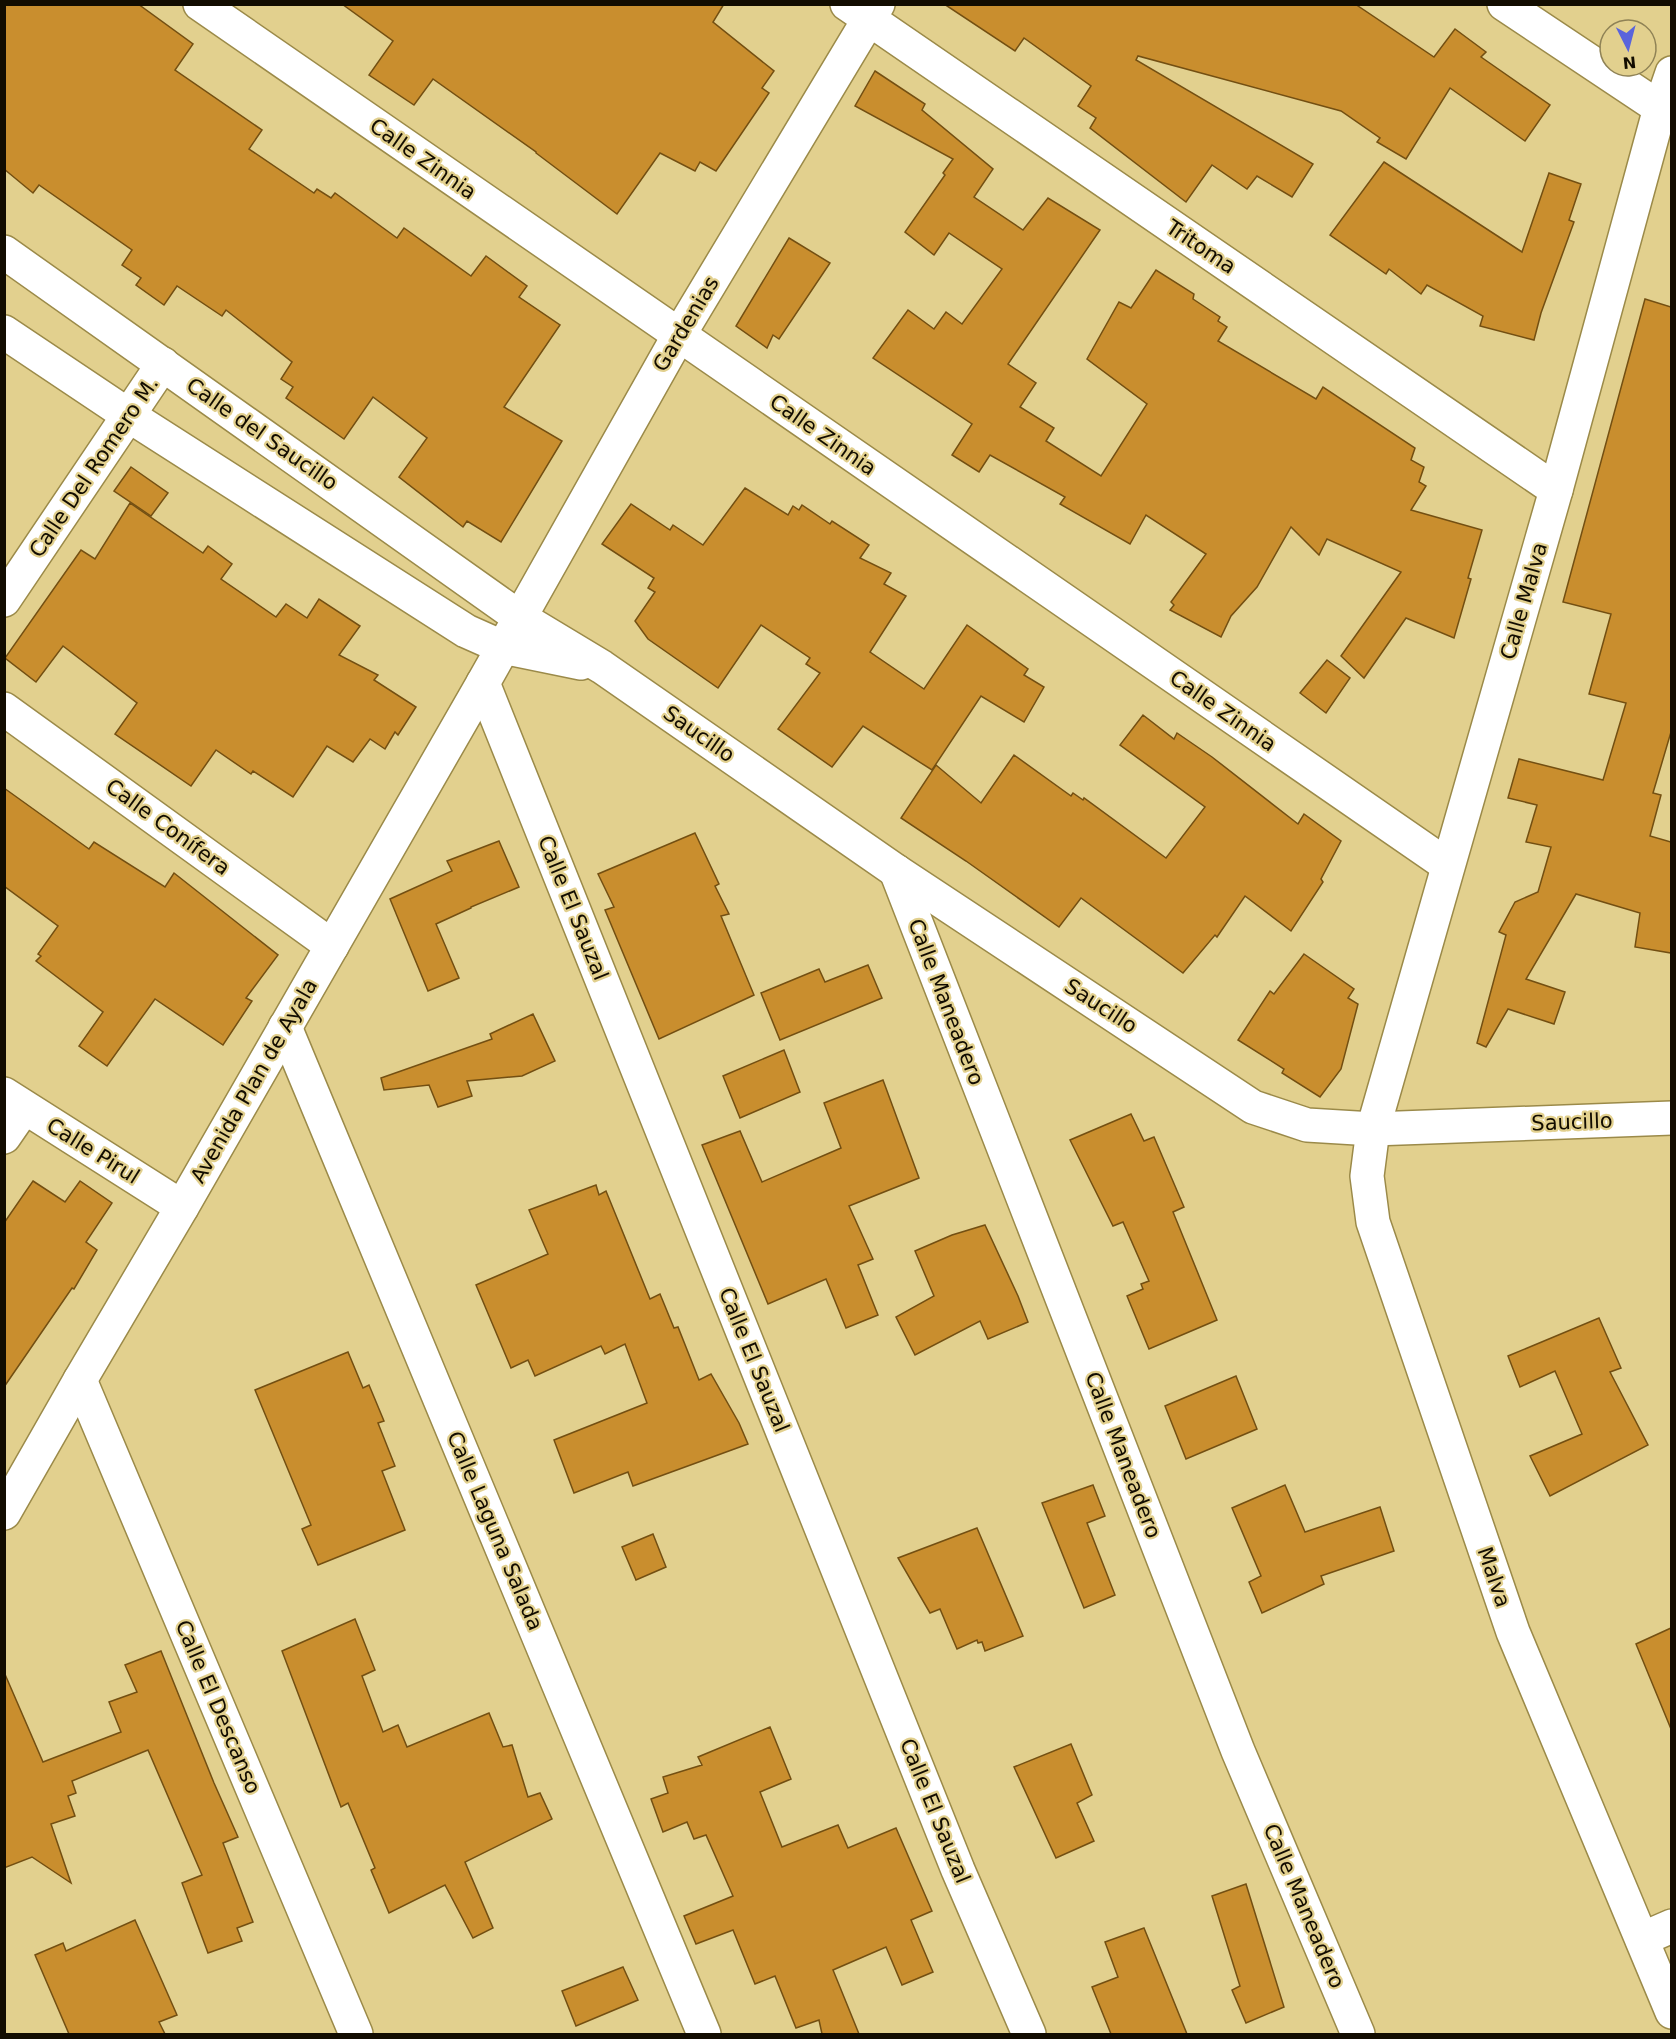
<svg xmlns="http://www.w3.org/2000/svg" width="1676" height="2039" font-family="'DejaVu Sans',sans-serif">
  <style>
    .building { fill: #c98e2e; stroke: #734f12; stroke-width: 1.5 }
    .lines { fill: none; stroke-linecap: round; stroke-linejoin: round }
    .minor-casing { stroke: #9b8a49; stroke-width: 36 }
    .minor { stroke: #fff; stroke-width: 33 }
    .labels { text-anchor: middle; dominant-baseline: central; stroke-width: 4.5; stroke-linejoin: round; paint-order: stroke }
    .street-label { font-size: 21px; fill: #120c00; stroke: #e2d08e }
  </style>
  <rect width="100%" height="100%" fill="#e2d08e"/>
  <!-- building -->
  <g class="building">
    <path d="M4,4H138L193,44L175,70L262,130L249,149L314,193L317,189L331,198L335,193L397,238L404,228L471,276L486,256L527,286L519,297L560,325L504,407L562,441L501,542L467,521L463,527L399,477L427,438L373,397L344,439L286,398L293,387L281,379L292,362L226,310L222,316L177,286L164,305L136,285L141,278L122,265L132,250L39,185L33,193L4,169Z"/>
    <path d="M342,4H724L713,22L774,71L762,88L769,93L716,171L700,162L695,171L660,153L617,214L536,153V152L433,79L414,105L369,75L393,41Z"/>
    <path d="M944,4H1355L1434,57L1455,29L1486,52L1481,57L1550,105L1525,141L1450,88L1406,159L1377,142L1380,138L1341,111L1138,56L1136,60L1313,164L1292,197L1257,176L1247,189L1212,165L1186,202L1090,128L1096,118L1078,106L1091,86L1024,38L1015,51Z"/>
    <path d="M875,71L925,104L922,110L993,169L974,197L1023,230L1048,198L1100,230L1008,364L1036,383L1020,407L1054,428L1046,441L1101,476L1147,404L1087,359L1119,302L1131,308L1156,270L1194,294L1193,299L1220,317L1218,321L1227,327L1218,341L1316,399L1323,387L1415,448L1411,460L1424,467L1419,482L1426,486L1411,510L1482,530L1468,578L1471,579L1454,638L1406,618L1364,678L1341,656L1401,572L1327,539L1319,555L1291,527L1257,587L1231,616L1221,637L1170,610L1174,605L1171,602L1206,554L1146,515L1130,544L1060,504L1065,497L990,455L979,472L952,455L972,424L873,358L908,310L934,329L946,312L962,324L1002,269L949,233L934,255L905,232L945,175L943,173L953,159L855,106Z"/>
    <path d="M1384,162L1522,252L1549,173L1581,184L1569,220L1574,222L1541,313L1534,340L1480,326L1483,316L1427,285L1421,294L1389,269L1386,274L1330,235Z"/>
    <path d="M789,238L830,263L779,339L773,335L767,348L736,326Z"/>
    <path d="M1645,299L1671,307V732L1653,793L1661,795L1650,836L1671,842V953L1635,947L1640,913L1576,894L1526,979L1565,992L1554,1024L1508,1009L1486,1047L1477,1043L1506,935L1499,932L1515,902L1538,892L1551,847L1526,842L1537,805L1508,798L1519,759L1603,780L1626,703L1589,694L1611,614L1563,602Z"/>
    <path d="M131,467L168,493L151,516L114,491Z"/>
    <path d="M745,488L788,515L793,506L799,510L802,505L830,524L832,521L869,545L860,558L891,573L884,584L906,596L870,652L924,689L967,625L1028,669L1024,675L1044,687L1024,722L981,696L932,770L863,726L832,767L778,729L820,673L806,664L810,658L761,625L718,688L648,639L635,621L655,592L648,588L654,578L602,544L631,504L670,530L673,525L703,545Z"/>
    <path d="M130,503L203,553L208,546L232,564L221,579L276,617L286,604L307,618L319,599L360,626L339,655L378,675L374,680L416,707L398,735L395,732L385,749L370,739L353,762L327,746L293,797L253,771L251,774L216,750L191,786L115,734L137,703L63,646L36,682L5,658L81,550L95,559Z"/>
    <path d="M1327,660L1350,678L1326,713L1300,693Z"/>
    <path d="M1143,715L1174,739L1177,733L1212,757L1298,824L1304,814L1341,841L1321,879L1323,882L1291,931L1245,896L1217,937L1215,935L1183,973L1081,898L1059,927L966,861L901,818L936,765L981,803L1014,755L1071,796L1073,793L1083,800L1084,798L1166,858L1205,807L1120,745Z"/>
    <path d="M4,788L89,849L94,842L165,887L174,873L278,955L246,998L252,1001L223,1045L155,999L107,1066L79,1046L103,1012L36,961L41,956L38,954L58,926L4,886Z"/>
    <path d="M695,833L719,884L715,886L729,914L721,916L754,995L659,1039L605,910L614,907L598,874Z"/>
    <path d="M499,841L519,887L471,907V908L436,924L459,978L428,991L390,899L452,871L447,861Z"/>
    <path d="M1304,954L1354,989L1348,998L1358,1004L1341,1069L1320,1097L1282,1073L1284,1069L1238,1040L1270,991L1274,994Z"/>
    <path d="M868,965L882,998L780,1040L761,993L819,969L825,982Z"/>
    <path d="M533,1014L555,1061L522,1076L467,1081L472,1096L438,1107L429,1085L384,1090L381,1078L492,1039L490,1034Z"/>
    <path d="M784,1050L800,1092L740,1118L723,1076Z"/>
    <path d="M883,1080L919,1178L849,1206L873,1259L858,1265L878,1315L846,1328L826,1279L768,1304L702,1145L740,1131L762,1182L841,1148L824,1103Z"/>
    <path d="M1131,1114L1144,1141L1154,1137L1184,1207L1173,1212L1217,1320L1149,1349L1127,1296L1143,1289L1141,1284L1149,1281L1123,1222L1113,1226L1070,1140Z"/>
    <path d="M33,1181L65,1202L80,1181L112,1203L86,1242L97,1250L74,1289L72,1288L4,1387V1223Z"/>
    <path d="M596,1185L599,1195L606,1191L650,1299L660,1294L674,1328L678,1327L699,1380L711,1374L739,1423L748,1444L633,1486L628,1472L574,1493L554,1440L647,1403L625,1344L605,1354L601,1346L535,1376L528,1360L511,1368L476,1285L548,1254L529,1210Z"/>
    <path d="M985,1225L1018,1296L1028,1322L988,1339L980,1321L915,1355L896,1317L934,1296L915,1251L952,1235Z"/>
    <path d="M1599,1318L1621,1368L1610,1372L1648,1445L1550,1496L1530,1456L1582,1434L1555,1371L1520,1387L1508,1356Z"/>
    <path d="M348,1352L363,1388L369,1385L384,1421L378,1423L395,1466L382,1471L405,1530L318,1565L302,1529L311,1525L255,1390Z"/>
    <path d="M1236,1376L1257,1429L1186,1459L1165,1406Z"/>
    <path d="M1093,1485L1105,1516L1087,1523L1115,1595L1084,1608L1042,1503Z"/>
    <path d="M1285,1485L1305,1532L1380,1507L1394,1551L1321,1576L1324,1584L1262,1613L1249,1582L1261,1576L1232,1508Z"/>
    <path d="M977,1528L1023,1636L985,1651L982,1642L978,1643L977,1640L957,1649L940,1609L930,1613L898,1558Z"/>
    <path d="M653,1534L666,1567L636,1580L622,1547Z"/>
    <path d="M355,1619L375,1670L362,1676L383,1732L398,1725L407,1747L489,1713L503,1747L512,1745L528,1797L540,1793L552,1819L465,1862L493,1928L473,1938L445,1885L389,1913L371,1870L375,1868L348,1803L341,1807L282,1651Z"/>
    <path d="M1671,1628V1729L1636,1644Z"/>
    <path d="M161,1651L214,1783L238,1837L223,1843L253,1922L237,1928L242,1941L208,1953L182,1883L202,1875L148,1750L72,1781L76,1793L68,1796L75,1816L51,1824L71,1883L32,1857L4,1868V1672L43,1762L121,1732L109,1702L137,1692L125,1665Z"/>
    <path d="M770,1727L791,1779L760,1792L782,1847L838,1825L848,1848L896,1828L932,1911L911,1920L933,1972L902,1985L886,1947L833,1970L859,2034H822L819,2020L796,2028L775,1976L755,1984L733,1930L696,1944L684,1916L733,1896L706,1835L694,1839L687,1822L663,1832L651,1799L668,1793L663,1777L702,1765L698,1757Z"/>
    <path d="M1071,1744L1092,1795L1077,1803L1094,1841L1056,1858L1014,1767Z"/>
    <path d="M1246,1884L1284,2007L1246,2023L1232,1990L1240,1986L1212,1896Z"/>
    <path d="M135,1920L177,2015L159,2022L165,2034H69L35,1955L63,1943L66,1951Z"/>
    <path d="M1144,1928L1187,2034H1111L1092,1987L1118,1977L1105,1942Z"/>
    <path d="M623,1967L638,2000L576,2026L562,1991Z"/>
  </g>
  <g class="lines">
    <defs>
      <g id="minor">
        <path d="M200,4L1447,865"/>
        <path d="M847,4L1556,490"/>
        <path d="M1504,4L1672,116"/>
        <path d="M1672,73L1660,108L1556,490L1373,1129L1367,1176L1373,1222L1513,1632L1672,2012"/>
        <path d="M4,252L519,617L602,667L896,871L1253,1107L1307,1125L1373,1129L1672,1118"/>
        <path d="M4,332L128,415L466,631L502,647L581,663"/>
        <path d="M4,600L163,364"/>
        <path d="M483,683L958,1870L1029,2034"/>
        <path d="M4,709L332,946"/>
        <path d="M896,871L1238,1751L1358,2034"/>
        <path d="M285,1027L704,2034"/>
        <path d="M4,1094L182,1207"/>
        <path d="M4,1137L24,1108"/>
        <path d="M80,1380L356,2034"/>
        <path d="M4,1513L80,1380L182,1207L483,683L679,335L878,4"/>
        <path d="M1642,1939L1672,1926"/>
      </g>
    </defs>
    <!-- minor casing -->
    <use href="#minor" class="minor-casing"/>
    <!-- minor -->
    <use href="#minor" class="minor"/>
  </g>
  <g class="labels">
    <!-- street labels -->
    <g class="street-label">
      <text transform="translate(423 159) rotate(35)">Calle Zinnia</text>
      <text transform="translate(1201 247) rotate(34)">Tritoma</text>
      <text transform="translate(686 324) rotate(-59)">Gardenias</text>
      <text transform="translate(262 434) rotate(35)">Calle del Saucillo</text>
      <text transform="translate(823 435) rotate(35)">Calle Zinnia</text>
      <text transform="translate(94 467) rotate(-56)">Calle Del Romero M.</text>
      <text transform="translate(1524 601) rotate(-74)">Calle Malva</text>
      <text transform="translate(1223 711) rotate(35)">Calle Zinnia</text>
      <text transform="translate(699 734) rotate(35)">Saucillo</text>
      <text transform="translate(168 827) rotate(36)">Calle Conífera</text>
      <text transform="translate(573 908) rotate(68)">Calle El Sauzal</text>
      <text transform="translate(946 1002) rotate(69)">Calle Maneadero</text>
      <text transform="translate(1101 1006) rotate(33)">Saucillo</text>
      <text transform="translate(254 1081) rotate(-60)">Avenida Plan de Ayala</text>
      <text transform="translate(1572 1122) rotate(-2)">Saucillo</text>
      <text transform="translate(93 1151) rotate(32)">Calle Pirul</text>
      <text transform="translate(754 1360) rotate(68)">Calle El Sauzal</text>
      <text transform="translate(1123 1455) rotate(69)">Calle Maneadero</text>
      <text transform="translate(495 1531) rotate(67)">Calle Laguna Salada</text>
      <text transform="translate(1494 1577) rotate(71)">Malva</text>
      <text transform="translate(218 1707) rotate(67)">Calle El Descanso</text>
      <text transform="translate(935 1811) rotate(68)">Calle El Sauzal</text>
      <text transform="translate(1304 1906) rotate(67)">Calle Maneadero</text>
    </g>
  </g>
  <!-- border -->
  <rect width="1676" height="2039" fill="none" stroke="#120c00" stroke-width="12"/>
  <!-- north arrow -->
  <g transform="translate(1628 48) rotate(174)"><circle r="28" fill="#e2d08e" stroke="#8f8255" stroke-width="1.5"/>
  <path d="M0-4.5L10 22L0 15L-10 22Z" fill="#5a64dc"/>
  <text y="-9" font-size="16" font-weight="bold" text-anchor="middle" fill="#120c00">N</text>
  </g>
</svg>
